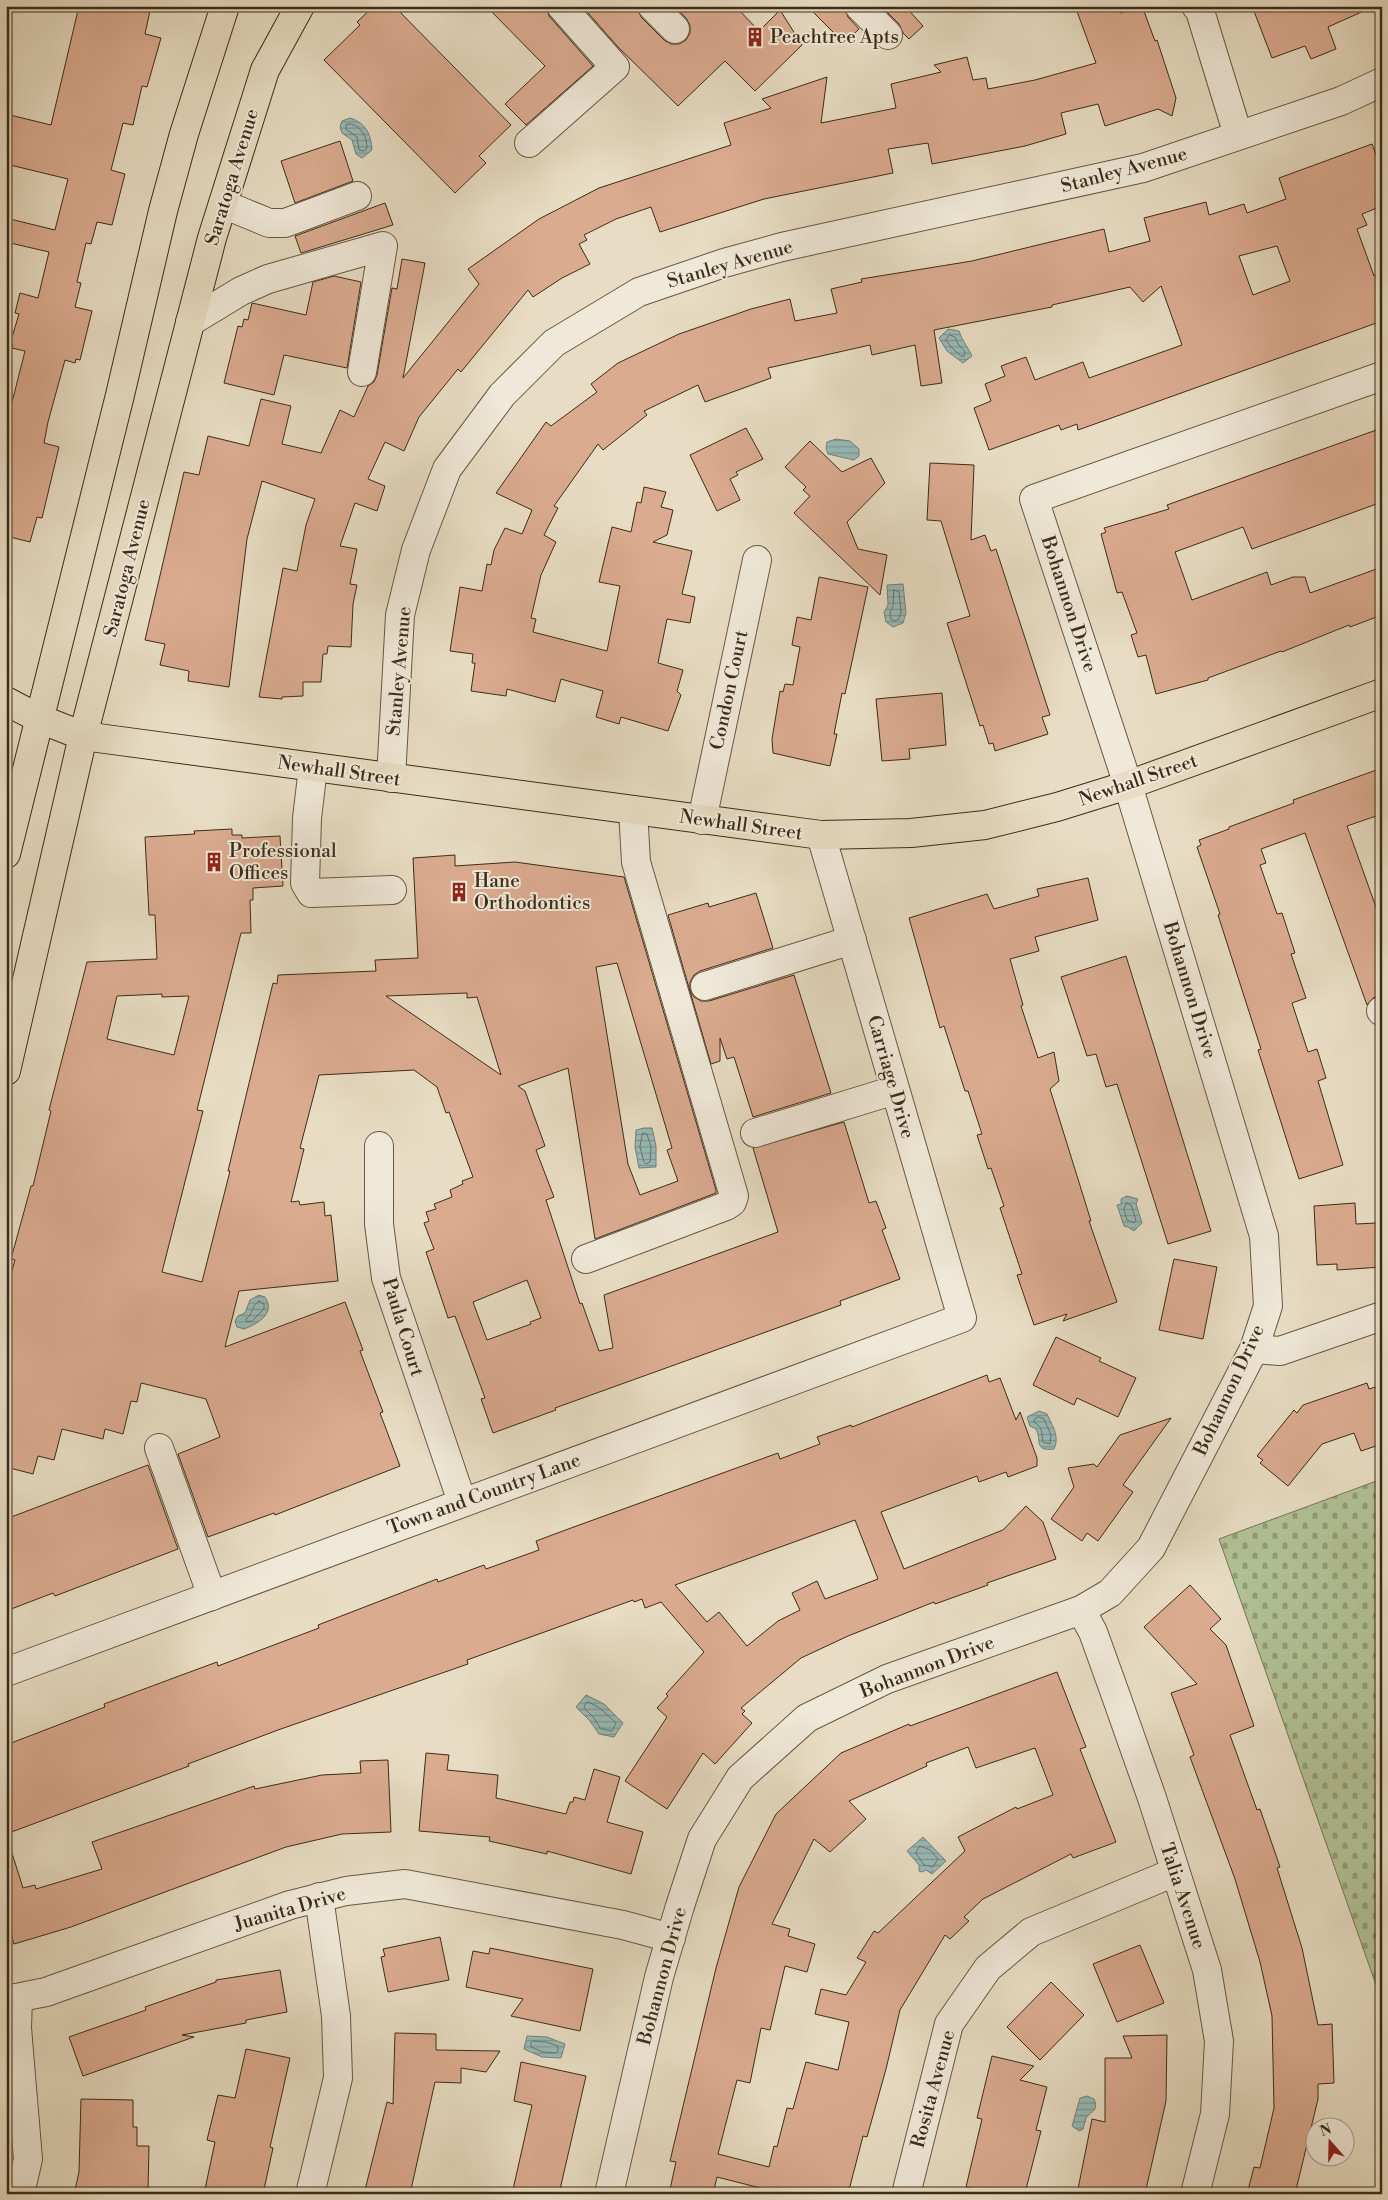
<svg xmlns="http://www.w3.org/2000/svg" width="1388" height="2200" font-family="'Libre Bodoni',serif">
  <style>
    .cemetery { fill: url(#cemetery-stones); stroke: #777758 }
    .water { fill: url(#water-rules); stroke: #738279 }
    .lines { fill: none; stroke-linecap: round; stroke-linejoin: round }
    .shore { stroke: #6a7469; stroke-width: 1 }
    .building { fill: #dbab90; stroke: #3c2c18; fill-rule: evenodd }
    .minor-casing { stroke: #675843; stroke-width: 30 }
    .major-casing { stroke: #3c2c18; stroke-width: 30 }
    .minor { stroke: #f0e9d9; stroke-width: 28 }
    .major { stroke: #e8ddc4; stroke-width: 28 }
    .labels { text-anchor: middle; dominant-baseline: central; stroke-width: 4; stroke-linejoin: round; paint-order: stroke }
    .poi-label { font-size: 19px; fill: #3c2c18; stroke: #f0e9d9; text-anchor: start }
    .street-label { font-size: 19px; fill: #3c2c18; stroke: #f0e9d9 }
  </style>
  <defs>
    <pattern id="cemetery-stones" width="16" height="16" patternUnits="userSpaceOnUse" patternTransform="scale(1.25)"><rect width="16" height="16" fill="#b2c297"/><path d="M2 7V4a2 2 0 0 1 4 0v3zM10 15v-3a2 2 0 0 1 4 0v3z" fill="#929e7a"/></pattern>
    <pattern id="water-rules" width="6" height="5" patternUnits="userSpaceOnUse" patternTransform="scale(1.25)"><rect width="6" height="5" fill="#98bbba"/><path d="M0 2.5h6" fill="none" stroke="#7d9896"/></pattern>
  </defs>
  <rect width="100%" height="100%" fill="#e8ddc4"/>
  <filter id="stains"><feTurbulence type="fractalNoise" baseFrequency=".004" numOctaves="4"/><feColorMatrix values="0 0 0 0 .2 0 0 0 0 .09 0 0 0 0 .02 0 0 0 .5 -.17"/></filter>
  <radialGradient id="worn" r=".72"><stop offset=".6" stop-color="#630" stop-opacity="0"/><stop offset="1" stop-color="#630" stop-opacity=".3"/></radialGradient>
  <!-- cemetery -->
  <path class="cemetery" d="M1382,1479V2002L1219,1539Z"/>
  <!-- water -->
  <g class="water">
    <path d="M350,118C366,123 371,134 372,150L362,158L356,154L352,140L342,133L340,127L342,121Z"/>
    <path d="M948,329L959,331C962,341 968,347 972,356L963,363L947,351L939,338Z"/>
    <path d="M836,439L850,441L859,449V456L854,460L828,454L826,448L827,442Z"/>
    <path d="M903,584L906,613L903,623L893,627L886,622L884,612L888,605L887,585Z"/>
    <path d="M644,1128H652L656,1146V1167L639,1168L635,1147L636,1130Z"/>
    <path d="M1127,1196L1138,1199L1136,1204L1142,1223L1134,1231L1128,1227L1124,1226L1117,1205L1121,1204V1199Z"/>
    <path d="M259,1295L265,1297C276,1313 258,1324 244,1329L237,1327L235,1321L238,1316L245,1313L250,1300Z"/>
    <path d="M1039,1411L1047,1414C1052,1425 1060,1436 1054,1449C1033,1452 1042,1439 1036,1429L1030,1426L1027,1417Z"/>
    <path d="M586,1695L604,1704L623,1723L614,1737L599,1734L590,1721L576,1707Z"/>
    <path d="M923,1837L946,1861L932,1874L926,1870L922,1872L919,1871V1865L907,1851Z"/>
    <path d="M527,2036L547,2037L565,2044L561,2058L542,2057L524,2049Z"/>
    <path d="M1087,2096L1094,2099C1099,2111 1092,2110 1086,2118L1083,2129L1079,2131L1072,2126L1080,2098Z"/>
  </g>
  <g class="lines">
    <!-- shore -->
    <g class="shore">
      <path d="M351,124C362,127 367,137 367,148L364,151L359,150L357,137L346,129V125Z"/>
      <path d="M950,335L955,337L958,344L965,352L964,356H961L951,347L946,340Z"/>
      <path d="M894,590L899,592L901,612L899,619L894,621L891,619L890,613L893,606Z"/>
      <path d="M643,1133L647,1134L651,1147L650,1162L646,1164L644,1162L640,1147Z"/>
      <path d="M1127,1203L1131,1205L1136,1220L1134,1223L1127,1220L1124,1209Z"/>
      <path d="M259,1301L264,1304V1309L252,1321L247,1322L246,1319C253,1314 252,1305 259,1301Z"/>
      <path d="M1039,1417L1044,1419L1051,1435L1050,1444L1043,1442C1041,1433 1044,1428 1034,1422L1035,1419Z"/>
      <path d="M589,1702L601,1709L616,1723L612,1731L601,1729L594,1718L584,1708L586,1703Z"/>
      <path d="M920,1846L930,1850L938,1859L933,1867L924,1865L916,1853Z"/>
      <path d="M533,2041L546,2042L558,2046V2051L556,2053L543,2052L531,2047V2043Z"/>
    </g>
  </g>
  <!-- building -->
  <g class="building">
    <path d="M79,6H151L145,34L161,38L147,87L142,86L133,125L123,123L111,170L125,174L112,225L97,222L91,244L86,243L77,282L81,283L75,307L92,311L80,360L76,359L75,363L65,360L48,422L44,443L59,447L42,518L37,517L30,542L6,536V426L25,351L12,348L13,345L10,344L19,314L15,313L20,293L38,298L49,252L6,242V218L55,230L68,179L6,164V129L10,115L51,125Z"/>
    <path d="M374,6H394L511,125L479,156L486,163L455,193L324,60L360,25L357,22Z"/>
    <path d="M486,6H546L549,16L593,66L526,125L505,104L545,66Z"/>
    <path d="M582,6H637L641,17L664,40L671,44H679L686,40L690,33V25L686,18L674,6H735L759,31L780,10L802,45L755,91L725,61L678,106L618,47Z"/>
    <path d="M807,6H844L848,17L859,29L844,43Z"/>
    <path d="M881,6H905L923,26L909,39L903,33L899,24Z"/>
    <path d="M1075,6H1118L1120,13L1142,6L1155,41L1157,40L1176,98L1172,116L1158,109L1105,126L1098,104L1061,113L1066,134L1025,146L932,164L928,143L888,149L893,173L764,199L660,232L651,207L616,219L584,235L587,240L579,244L590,264L562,278L533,297L528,290L461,372L458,369L419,417L404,451L385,442L368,479L385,486L377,511L355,503L340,546L357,549L350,584L357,585L353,604L351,647L328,646L327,654H323L321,682H303V696L282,697V699L259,697L283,568L297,571L306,525L315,499L262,481L247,539L229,687L188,681L189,671L160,665L165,644L145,640L184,472L199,475L208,436L249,446L261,399L291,406L282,444L321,453L340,410L354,417L368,386L374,382L377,375L392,288L397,289L402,259L425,263L403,378L479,284L468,269L539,219L599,188L731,145L724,123L771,108L762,99L827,77L821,123L896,108L891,84L941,72L934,65L967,57L973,80L986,78L988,89L1035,80L1096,63Z"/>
    <path d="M1252,6H1375L1328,27L1336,49L1311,59L1305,46L1272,58Z"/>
    <path d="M340,141L353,181L295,203L281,161Z"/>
    <path d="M1372,144L1382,170V206L1362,214L1367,225L1357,229L1374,276L1382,273V321L1078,430L1077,424L1061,430L1059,425L989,450L974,408L991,401L985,384L1005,376L1001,366L1026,357L1035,380L1083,362L1089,378L1182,345L1161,286L1143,302L1130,287L1052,305V307L934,330L942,383L921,386L915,345L872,355L870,345L768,368L771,378L705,402L698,385L644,411L647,415L603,450L598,444L554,506L558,508L544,535L556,542L541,575L531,618L536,619L533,632L607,651L620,586L599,582L612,527L631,532L637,502L641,503L644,487L666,492L661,507L673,510L667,535L653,542L692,551L682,594L695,597L690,623L667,619L658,663L683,670L677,691L681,695L668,731L621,717L619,724L596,717L603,691L561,679L555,702L507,689L506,696L471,691L475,663H472L473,654L450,651L460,587L482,591L487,564L491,565L494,550L505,528L522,534L532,510L496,493L546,422L551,426L597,392L591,384L618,363L679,334L751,309L790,299L795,321L837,313L831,289L862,282L861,279L972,261L1104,229L1109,252L1150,241L1144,218L1206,202L1209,215L1244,204L1247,213L1286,199L1279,178ZM1277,246L1290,281L1253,295L1239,256Z"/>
    <path d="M385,203L393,225L301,253L295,236Z"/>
    <path d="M334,276L361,282L347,368L284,355L274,395L224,383L238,326L242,327L244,319L248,320L252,303L306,315L313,282Z"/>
    <path d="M746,428L763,459L736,472L738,475L730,479L740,500L717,511L690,455Z"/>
    <path d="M1382,428V502L1252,549L1243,527L1175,552L1192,600L1267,572L1271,585L1293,577H1305L1310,593L1382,567V615L1350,627L1349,625L1282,652L1281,651L1208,678V680L1156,694L1146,655L1138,657L1131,635L1137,633L1122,592L1117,593L1101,534L1106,532L1104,528L1169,509L1167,505Z"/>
    <path d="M810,441L842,472L871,458L885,483L847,522L858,549L887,555L880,595L794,513L810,496L803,490L806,487L785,467Z"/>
    <path d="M930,463L974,465L971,540L985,535L991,551L996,549L1050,715L1042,717L1048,734L995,751L993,743L989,744L983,725L980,726L947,623L970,616L941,521L927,520Z"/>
    <path d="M819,577L868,587L845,694L842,693L834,734H837L830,766L773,753L772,739L780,691L783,692L785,684L793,685L800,647L792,645L797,617L811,620Z"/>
    <path d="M942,693L946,745L909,749L910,759L882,761L876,699Z"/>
    <path d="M1382,768V814L1347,826L1382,924V995L1373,998L1367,1005L1305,833L1261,849L1266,863L1260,865L1277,914L1282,913L1295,953L1291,954L1306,998L1292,1003L1308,1052L1317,1049L1326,1078L1318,1081L1343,1165L1299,1179L1258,1050L1261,1049L1218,915L1220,914L1197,847L1201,845L1199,840L1229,829V827L1294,803L1293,800Z"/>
    <path d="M232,829V835H242V838L280,836L283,886L253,888V900H250L251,933H241L197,1110L203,1111L162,1272L202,1282L230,1171H228L273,983L277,984L278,975L376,971L375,960L418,958L413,858L455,855V866L515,862L624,877L716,1190V1193L595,1239L568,1068L518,1086L525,1091L545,1146L536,1150L554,1197L546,1200L580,1304L582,1303L599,1351L613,1348L604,1295L778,1232L753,1148L844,1122L869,1203L876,1201L886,1228L882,1230L900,1279L840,1301L841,1305L555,1408L556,1410L493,1433L481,1399L485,1398L455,1316L448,1318L426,1252L434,1249L424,1223L429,1221L426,1212L436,1209L434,1204L452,1197L450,1190L463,1184L462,1181L473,1177L449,1112L446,1113L437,1087L414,1070L319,1075L300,1148L304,1149L291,1202L299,1201L300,1205L324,1202L325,1216L331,1215L338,1281L239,1291L225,1347L345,1302L363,1350L360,1351L383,1412L380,1413L400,1466L275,1515L274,1513L208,1537L178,1454L220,1437L206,1399L141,1383L137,1402L131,1401L123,1434L105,1429L103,1439L62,1429L54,1460L38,1456L33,1474L6,1467V1293L15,1260L11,1259L31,1186H33L51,1111L49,1110L87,962L157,959L155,915H149L145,837L195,834L194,831ZM617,963L672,1148L667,1150L678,1181L640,1195L628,1164L596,967ZM467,993V998L477,997L501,1075L386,996ZM162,994V997L189,996L174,1055L107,1039L117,996ZM527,1280L541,1318L530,1322L531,1324L487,1340L473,1302Z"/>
    <path d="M1088,878L1098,920L1035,937L1039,951L1010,959L1023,1005L1021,1006L1038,1058L1054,1052L1059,1081L1050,1089L1091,1221H1089L1117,1302L1063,1321L1067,1314L1034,1325L1017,1275L1022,1274L1000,1208L1004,1206L991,1168L988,1169L977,1135L982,1134L968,1091H965L944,1026L940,1028L909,918L987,894L994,909L1039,896L1037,889Z"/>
    <path d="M756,893L773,948L700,971L694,975L690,982V991L694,997L701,1001H709L794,975L831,1093L753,1117L734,1057L727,1059L720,1038V1061L711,1064L668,915L708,903L709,907Z"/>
    <path d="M1126,956L1211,1231L1168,1244L1117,1084L1106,1087L1096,1054L1087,1056L1061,977Z"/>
    <path d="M1355,1203L1356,1224L1376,1223L1377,1239H1382V1267L1337,1270V1264L1317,1265L1314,1206Z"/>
    <path d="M1174,1259L1217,1267L1203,1339L1159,1330Z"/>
    <path d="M1056,1337L1101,1358L1099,1361L1136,1378L1118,1417L1077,1398L1074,1405L1033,1385Z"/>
    <path d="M987,1375L989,1382L1000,1378L1016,1420L1020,1412L1037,1458V1466L1008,1477L1006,1472L979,1482L977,1476L881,1512L904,1569L1003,1530L1026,1506L1043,1522L1056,1559L987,1583L988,1585L935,1604L934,1602L848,1636L801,1658L741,1708L745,1711L742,1714L752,1723L715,1764L703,1753L667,1809L625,1781L667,1717L657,1708L668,1696L666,1694L704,1652L661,1602L645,1608L642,1599L634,1602L633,1600L467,1660L468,1664L278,1730L188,1764L189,1766L6,1834V1745L105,1707L104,1704L179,1676L217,1662L218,1666L319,1628L318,1625L437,1579L438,1582L484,1565L486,1569L539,1550L536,1541L571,1528L778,1453L780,1459L820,1444L817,1437L851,1425L852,1427ZM855,1520L878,1579L825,1599L817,1581L792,1593L800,1610L778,1621L747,1646L719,1612L707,1622L675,1585Z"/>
    <path d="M1367,1383L1369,1389L1382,1385V1444L1361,1451L1354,1433L1322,1444L1288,1486L1260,1463L1263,1460L1257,1456L1294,1410L1297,1413L1303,1405Z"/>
    <path d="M1171,1418L1123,1485L1133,1492L1098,1541L1087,1533L1082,1541L1051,1519L1074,1487L1068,1468L1094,1464L1097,1467L1120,1435Z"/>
    <path d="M148,1465L178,1549L55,1596L53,1593L6,1611V1519Z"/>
    <path d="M1190,1585L1221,1619L1210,1629L1226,1645L1254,1726L1230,1735L1257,1810L1260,1809L1280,1867L1277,1868L1302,1948L1318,2025L1332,2024L1334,2083L1318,2084V2099L1295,2194H1247L1254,2167L1260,2168L1274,2108L1272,2016L1260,1962L1235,1879L1190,1757L1194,1755L1171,1693L1197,1684L1144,1627Z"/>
    <path d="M1057,1672L1086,1747L1080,1749L1116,1842L1073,1858L1071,1854L983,1899L964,1917L969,1921L950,1939L945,1935L900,2010L886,2069L867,2137L863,2136L848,2194H799L777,2188L776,2192L717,2177L713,2194H669L676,2162L670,2161L716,1968L739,1887L776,1814L841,1753L909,1724L910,1726ZM968,1747L976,1768L1035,1748L1053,1795L1017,1809L1016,1807L958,1837L965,1851L878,1933L874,1931L857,1958L866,1962L846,1995L821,1989L815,2014L849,2022L838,2070L806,2062L793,2109L787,2108L777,2147L774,2146L769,2167L718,2154L737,2080L750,2083L761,2028L770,2030L785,1966L807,1972L815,1944L788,1936L790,1929L772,1924L814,1839L830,1852L866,1819L849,1801L927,1766L926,1763Z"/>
    <path d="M426,1753L449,1755L447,1770L498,1775L496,1798L566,1814L570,1802H573L574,1797L585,1800L594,1769L620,1777L607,1822L643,1832L631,1874L547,1851V1854L489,1841L490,1837L419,1831Z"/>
    <path d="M388,1760L391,1832L342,1834L286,1847L71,1927L14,1944L6,1918V1851L11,1850L23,1888L35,1885L36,1889L102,1869L92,1842L254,1786L255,1789L322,1775L361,1773L360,1761Z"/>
    <path d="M440,1937L449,1980L388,1992L381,1957L385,1956L383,1949Z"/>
    <path d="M1140,1945L1164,2003L1117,2022L1093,1964Z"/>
    <path d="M490,1948L593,1969L580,2031L511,2016L523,1999L466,1987L473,1951L489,1954Z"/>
    <path d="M280,1970L287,2012L246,2020V2023L182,2035L194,2037L83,2076L69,2037L146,2010L145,2007L216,1982V1980Z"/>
    <path d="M1051,1982L1084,2015L1040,2060L1007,2027Z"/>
    <path d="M395,2033L436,2034V2050L500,2051L486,2072L461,2068V2083L435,2082L410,2194H364L387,2102L393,2104Z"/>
    <path d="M1167,2035L1166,2101L1145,2194H1077L1092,2119L1105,2122V2058H1132L1123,2036Z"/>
    <path d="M246,2049L290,2058L270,2147L273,2148L263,2194H204L215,2142L207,2140L218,2095L235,2098Z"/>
    <path d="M992,2056L1034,2066L1020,2080L1047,2087L1036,2130L1041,2131L1025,2193L1009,2190L1008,2194H994L966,2187L982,2119L977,2118Z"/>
    <path d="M521,2062L586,2076L559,2194H512L532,2105L514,2101Z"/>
    <path d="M81,2099L133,2100V2127H137V2146H149L148,2190L144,2189L143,2194H74L79,2172Z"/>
  </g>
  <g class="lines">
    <defs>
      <g id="minor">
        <path d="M652,6L675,29"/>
        <path d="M859,6L888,35"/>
        <path d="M1196,6L1200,11L1238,135"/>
        <path d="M529,143L615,67L561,6"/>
        <path d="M223,204L269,223H285L357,196"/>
        <path d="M190,322L241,291L268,279L383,246L362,372"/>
        <path d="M313,768L307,818L305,883L311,893L392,890"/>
        <path d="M391,778L400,615L416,550L447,469L502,395L554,343L639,292L724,263L782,247L1143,168L1341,101L1382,82"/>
        <path d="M702,820L757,560"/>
        <path d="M705,986L852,940"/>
        <path d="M1381,1011H1382"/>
        <path d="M755,1133L895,1090"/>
        <path d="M379,1146V1224L386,1278L462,1502"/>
        <path d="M586,1259L726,1206L732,1202L734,1196L636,862L633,810"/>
        <path d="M1254,1349L1280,1351L1382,1316"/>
        <path d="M159,1448L212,1596"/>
        <path d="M1081,1610L1093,1632L1116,1696L1152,1798L1207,1970L1219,2041L1215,2114L1195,2194"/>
        <path d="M6,1672L962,1318L821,835"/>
        <path d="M18,1998L17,2028L28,2159L20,2194"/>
        <path d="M6,2000L46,1992L290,1905L346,1891L405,1884L623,1925L671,1938"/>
        <path d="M310,2194L338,2078L336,2016L319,1897"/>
        <path d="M609,2194L659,1977L680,1906L702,1839L740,1778L807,1718L887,1679L1081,1610L1110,1593L1151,1548L1254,1349L1268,1306L1264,1236L1128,785L1034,499L1382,376"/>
        <path d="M906,2194L949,2024L988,1968L1031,1932L1175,1872"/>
      </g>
      <g id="major">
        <path d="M6,701L40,719L83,736L821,835L911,833L985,825L1057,807L1128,785L1382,693"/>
        <path d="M6,854L120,395L163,211L184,134L225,6"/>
        <path d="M6,1071L83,736L212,238L265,70L300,6"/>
      </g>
    </defs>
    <!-- minor casing -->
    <use href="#minor" class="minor-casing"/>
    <!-- major casing -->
    <use href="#major" class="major-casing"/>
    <!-- minor -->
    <use href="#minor" class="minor"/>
    <!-- major -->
    <use href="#major" class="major"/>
  </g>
  <!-- icons -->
  <defs>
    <symbol id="building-bare" viewBox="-9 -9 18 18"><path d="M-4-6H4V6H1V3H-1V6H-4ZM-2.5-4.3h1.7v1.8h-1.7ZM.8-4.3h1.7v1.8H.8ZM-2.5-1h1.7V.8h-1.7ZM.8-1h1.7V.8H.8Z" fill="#8f2418" stroke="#f0e9d9" stroke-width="2.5" paint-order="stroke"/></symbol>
  </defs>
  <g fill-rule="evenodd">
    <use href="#building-bare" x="741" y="23" width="28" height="28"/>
    <use href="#building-bare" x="200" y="848" width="28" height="28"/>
    <use href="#building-bare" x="445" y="878" width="28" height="28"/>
  </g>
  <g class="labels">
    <!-- poi labels -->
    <g class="poi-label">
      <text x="770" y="37">Peachtree Apts</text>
      <text x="229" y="851">Professional<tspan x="229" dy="22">Offices</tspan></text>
      <text x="474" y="881">Hane<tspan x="474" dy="22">Orthodontics</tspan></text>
    </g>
    <!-- street labels -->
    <g class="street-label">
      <text transform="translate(1124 170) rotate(-15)">Stanley Avenue</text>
      <text transform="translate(232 177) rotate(-73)">Saratoga Avenue</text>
      <text transform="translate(730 264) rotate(-16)">Stanley Avenue</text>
      <text transform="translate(127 568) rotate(-76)">Saratoga Avenue</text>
      <text transform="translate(1069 604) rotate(72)">Bohannon Drive</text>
      <text transform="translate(399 671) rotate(-85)">Stanley Avenue</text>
      <text transform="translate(729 690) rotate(-78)">Condon Court</text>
      <text transform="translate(339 771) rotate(8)">Newhall Street</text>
      <text transform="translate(1138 780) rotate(-19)">Newhall Street</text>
      <text transform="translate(741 825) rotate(8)">Newhall Street</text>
      <text transform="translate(1190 990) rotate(73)">Bohannon Drive</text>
      <text transform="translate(891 1077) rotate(74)">Carriage Drive</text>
      <text transform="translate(403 1327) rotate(73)">Paula Court</text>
      <text transform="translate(1229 1390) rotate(-65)">Bohannon Drive</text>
      <text transform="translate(484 1494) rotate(-20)">Town and Country Lane</text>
      <text transform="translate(927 1667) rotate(-21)">Bohannon Drive</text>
      <text transform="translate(1183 1896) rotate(72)">Talia Avenue</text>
      <text transform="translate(290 1909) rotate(-16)">Juanita Drive</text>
      <text transform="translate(662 1976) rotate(-75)">Bohannon Drive</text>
      <text transform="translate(933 2089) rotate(-75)">Rosita Avenue</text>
    </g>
  </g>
  <!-- margin -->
  <rect width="1388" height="2200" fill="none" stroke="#e8ddc4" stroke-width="25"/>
  <rect x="8" y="8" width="1373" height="2185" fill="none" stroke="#3c2c18" stroke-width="2.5"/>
  <rect x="12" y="12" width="1363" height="2175" fill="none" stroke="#3c2c18"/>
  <!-- north arrow -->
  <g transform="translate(1330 2142) rotate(340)"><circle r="24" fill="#f0e9d9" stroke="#a89d8c"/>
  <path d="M0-4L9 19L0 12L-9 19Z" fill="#8f2418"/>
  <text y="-8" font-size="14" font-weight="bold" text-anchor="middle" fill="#3c2c18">N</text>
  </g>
  <rect width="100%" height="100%" filter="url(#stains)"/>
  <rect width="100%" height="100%" fill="url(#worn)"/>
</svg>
